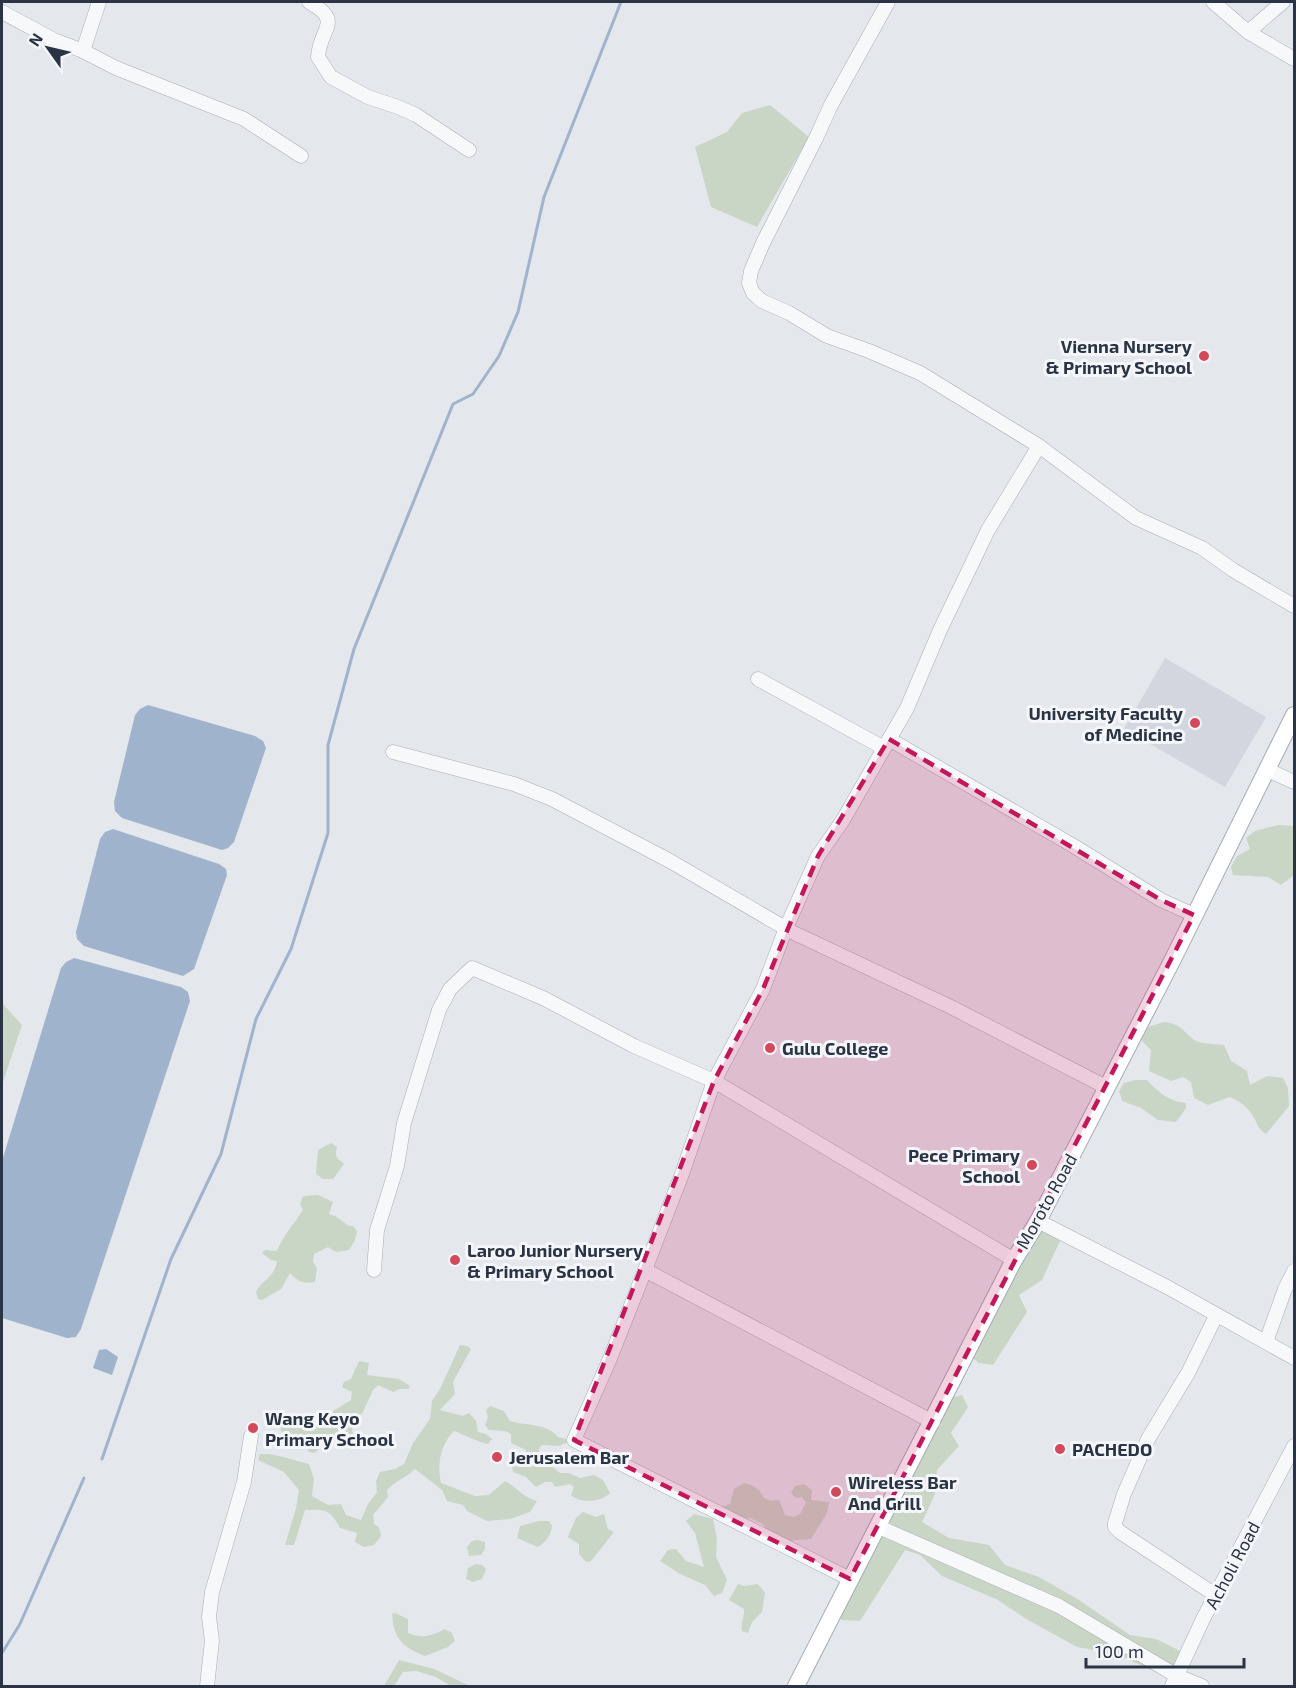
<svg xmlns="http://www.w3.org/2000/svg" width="1296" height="1688" font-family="'Exo 2',sans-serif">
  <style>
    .built { fill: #d2d6de }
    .green { fill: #c9d6c5 }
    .water { fill: #9fb4cc }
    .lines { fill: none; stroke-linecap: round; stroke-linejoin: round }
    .stream { stroke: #9fb4cc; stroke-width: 3 }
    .minor-casing { stroke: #a9aeb7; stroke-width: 15 }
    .major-casing { stroke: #a3abb8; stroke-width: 18 }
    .minor { stroke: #f7f8fa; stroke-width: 14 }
    .major { stroke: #fff; stroke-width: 16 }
    .marked { fill: #c2185b; fill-opacity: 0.2; stroke: #c2185b; stroke-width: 4.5; stroke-dasharray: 12 8; stroke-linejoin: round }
    .poi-dot { fill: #d1495b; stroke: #f4f6f9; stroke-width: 2 }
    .labels { text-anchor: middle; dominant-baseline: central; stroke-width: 6; stroke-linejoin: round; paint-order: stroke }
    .poi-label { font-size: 18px; font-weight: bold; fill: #2b3445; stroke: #f4f6f9; text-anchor: start }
    .street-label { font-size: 18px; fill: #2b3445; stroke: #f4f6f9 }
  </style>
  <rect width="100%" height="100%" fill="#e4e7ec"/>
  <!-- built -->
  <path class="built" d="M1165,658L1266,717L1225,787L1124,729Z"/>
  <!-- green -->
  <g class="green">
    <path d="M770,105L809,137L757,227L711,207L695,147L727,132L742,113Z"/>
    <path d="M1278,825L1294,826V875L1281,885L1268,877L1233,875L1231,867L1237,856L1250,849L1246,838L1255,831Z"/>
    <path d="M2,1003L22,1025L2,1085Z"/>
    <path d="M1164,1022C1185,1024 1185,1037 1199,1042C1206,1044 1216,1044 1224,1045L1231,1061L1247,1071L1250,1085L1267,1076L1283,1078L1288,1088L1289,1106L1266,1134C1255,1126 1258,1122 1251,1113C1246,1105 1238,1101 1230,1097L1208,1105L1194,1098L1191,1082L1183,1077L1171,1081L1149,1071L1151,1050L1141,1040L1148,1027Z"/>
    <path d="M1135,1080H1147C1159,1093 1169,1101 1186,1103V1108L1176,1122L1158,1120L1141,1108L1122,1101L1119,1091L1124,1083Z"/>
    <path d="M331,1143L337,1147C334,1158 337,1157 344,1164L333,1179H323L316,1174L318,1150Z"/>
    <path d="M318,1195L333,1202L329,1214L335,1216L349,1226H353L357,1231L355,1240L349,1250L336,1252L328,1247L314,1254L313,1262L317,1268L315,1282C303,1284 298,1282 290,1273L281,1289L262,1300L258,1299L256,1292C262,1279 274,1279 277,1261L271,1260L262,1253L265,1250L277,1251C282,1238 295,1222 303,1210L300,1204L303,1196Z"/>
    <path d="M1038,1226L1060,1241L1042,1280L1019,1295L1027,1312L993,1365L979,1363L968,1354Z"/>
    <path d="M460,1345L467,1346L471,1349L453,1382L455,1394L440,1410L463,1416L469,1413L476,1421L478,1432L486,1434L492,1439L488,1444L483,1443L454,1431C440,1445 437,1465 441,1483L475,1496L489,1495L505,1481C518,1488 522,1497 537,1501L530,1512L510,1519L487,1521L467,1511L463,1505L447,1501L442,1490L415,1469C406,1478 395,1481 387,1490L388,1497L373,1515L374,1524L379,1527L381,1536L374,1545L364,1547L355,1542L357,1533L340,1528C330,1510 326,1509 305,1510L294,1545H285L296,1508L299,1490L284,1472L258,1460L260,1454C276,1453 292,1460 309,1464L314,1479L312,1496L328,1505L341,1504L346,1515L361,1520L368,1504L377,1492L376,1481L380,1472L395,1469L404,1464L413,1443L430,1419L432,1401L440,1389Z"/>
    <path d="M359,1361L369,1363L367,1375L399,1379L410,1386L408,1389H400L393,1392L378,1385L373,1390L363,1412L353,1423L352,1431L357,1442L344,1437H335L314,1453L309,1452L301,1438L296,1434L288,1435L281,1432L280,1422L286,1415H297L309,1423C321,1419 333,1432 341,1419L334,1417L333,1411L351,1400L352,1392L342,1387L344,1382L351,1379Z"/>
    <path d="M962,1395L968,1407L951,1433L959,1446L937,1470L935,1494L922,1522L949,1538L989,1545L1005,1565L1039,1577L1079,1600L1130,1635L1156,1639L1186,1654L1172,1679L1116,1654L1077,1647L1028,1620L996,1599L942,1576L920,1555L905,1550L860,1621L842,1620L832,1611L872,1544L891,1526L888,1514L950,1398Z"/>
    <path d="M490,1406L504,1411L510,1421C526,1426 547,1423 558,1437L566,1439L568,1442L559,1446L542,1445L539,1449V1456L560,1473H569L580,1478L594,1475L603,1480L610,1493C602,1502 580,1504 571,1495L574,1487L570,1484L555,1487L552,1482H545L536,1487L526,1477L513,1472L512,1466L523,1459L526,1450L511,1443V1434L505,1431L489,1430L485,1425L488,1417L486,1410Z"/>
    <path d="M744,1483C755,1486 759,1488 764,1498L771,1501L779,1500L785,1515L794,1517L800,1514L806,1502L802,1497L796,1498L791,1493L795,1486L804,1484L812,1490L811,1500L829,1502L827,1513L811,1539L795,1540L789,1542L766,1531L763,1524L750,1518L741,1519L719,1508L730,1504L734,1489Z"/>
    <path d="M583,1512L596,1517L604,1514L608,1529L614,1532L591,1561L586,1562L579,1554V1544L568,1537L576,1518Z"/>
    <path d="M694,1514L713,1519L717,1539L716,1557L727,1580L722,1593L714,1596L705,1585L680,1574L660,1561L668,1550L676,1549L686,1561L704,1567L695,1533L686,1521Z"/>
    <path d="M539,1521H549L552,1526C551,1535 546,1542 538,1547L517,1538L520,1526Z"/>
    <path d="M477,1540L485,1542V1549L481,1555L469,1556L467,1547L472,1541Z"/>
    <path d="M476,1564L482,1565L486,1569L482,1579L473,1582L466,1579L468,1568Z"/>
    <path d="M738,1584L744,1586L758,1584L765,1593L762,1612L752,1622L748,1633L742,1631C740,1623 745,1617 744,1609L729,1600Z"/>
    <path d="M395,1613L408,1619V1633C423,1639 431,1636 445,1629L452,1633L455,1641L448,1647L425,1656C402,1647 394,1639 392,1614Z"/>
    <path d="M399,1660L434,1669L470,1686H451L436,1677L416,1671L403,1672L394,1686H384Z"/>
  </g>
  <!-- water -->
  <g class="water">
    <path d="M148,705L255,736L263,741L266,748L234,842L228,848L222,850L122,818L115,811L114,802L135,715L140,709Z"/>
    <path d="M113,829L219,864L226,869L227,875L194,969L183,976L84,946L77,939L76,932L100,839L105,832Z"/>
    <path d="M74,958L181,987L188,992L190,1001L81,1329L76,1337L67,1338L2,1318V1161L61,968L66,962Z"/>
    <path d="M106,1349L118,1357L112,1375L93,1368L99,1350Z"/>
  </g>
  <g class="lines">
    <!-- stream -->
    <g class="stream">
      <path d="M102,1459L171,1259L221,1154L256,1019L291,949L328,833V745L354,649L453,404L473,394L499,356L518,312L544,197L621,2"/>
      <path d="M2,1653L20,1624L84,1478"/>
    </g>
    <defs>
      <g id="minor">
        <path d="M309,2C344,22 320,27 318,57L331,77L368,97L398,107L416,115L469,150"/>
        <path d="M888,2L831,105L817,136L763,243L751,271L749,283L753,293L762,301L789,313L827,336L869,351L920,373L1039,446L1136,518L1202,548L1233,570L1294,606"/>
        <path d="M1213,2L1248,32L1294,59"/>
        <path d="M2,12L54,40L83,51L116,68L244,119L301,156"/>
        <path d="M1248,32L1283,2"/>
        <path d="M83,51L99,2"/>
        <path d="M758,679L884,748"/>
        <path d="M889,739L1072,845L1161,900L1194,915"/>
        <path d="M393,752L514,784L552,799L670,861L792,932L951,1007L1106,1087"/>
        <path d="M1268,770L1294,782"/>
        <path d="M1038,1221L1169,1288L1294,1358"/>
        <path d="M374,1270L377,1230L397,1166L404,1123L439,1010L450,989L472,968L543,998L634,1046L714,1081L1014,1260"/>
        <path d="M645,1270L933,1422"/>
        <path d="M1216,1316L1188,1373L1148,1439L1124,1494L1115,1523V1527L1120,1532L1217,1596"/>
        <path d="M1266,1342L1285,1289L1294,1271"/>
        <path d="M879,1527L1059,1606L1177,1676L1202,1686"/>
        <path d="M850,1579L574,1440L609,1361L645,1270L682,1174L714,1081L763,989L786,928L818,856L843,820L907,708L940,630L988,530L1039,446"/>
        <path d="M207,1686L212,1641L209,1617L212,1592L244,1482L251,1436"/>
        <path d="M1172,1686L1203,1619L1294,1446"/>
      </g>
      <path id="major" d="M796,1686L1014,1260L1038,1221L1173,959L1294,715"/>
    </defs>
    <!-- minor casing -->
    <use href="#minor" class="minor-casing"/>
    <!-- major casing -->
    <use href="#major" class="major-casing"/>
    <!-- minor -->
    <use href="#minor" class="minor"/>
    <!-- major -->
    <use href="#major" class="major"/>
  </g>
  <!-- marked area -->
  <path class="marked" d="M889,739L1161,900L1194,915L850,1579L574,1440L714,1081L763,989L818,856Z"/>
  <!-- markers -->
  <g class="poi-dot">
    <circle cx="1204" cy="356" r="6"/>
    <circle cx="1195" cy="723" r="6"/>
    <circle cx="770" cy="1048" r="6"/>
    <circle cx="1032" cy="1165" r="6"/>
    <circle cx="455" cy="1260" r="6"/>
    <circle cx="253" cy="1428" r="6"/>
    <circle cx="1060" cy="1449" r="6"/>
    <circle cx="497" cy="1457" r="6"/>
    <circle cx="836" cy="1492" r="6"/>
  </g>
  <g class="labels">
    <!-- poi labels -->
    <g class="poi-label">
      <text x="1192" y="346" text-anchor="end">Vienna Nursery<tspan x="1192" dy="21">&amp; Primary School</tspan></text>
      <text x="1183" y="713" text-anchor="end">University Faculty<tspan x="1183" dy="21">of Medicine</tspan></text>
      <text x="782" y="1048">Gulu College</text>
      <text x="1020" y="1155" text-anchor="end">Pece Primary<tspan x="1020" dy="21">School</tspan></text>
      <text x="467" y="1250">Laroo Junior Nursery<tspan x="467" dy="21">&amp; Primary School</tspan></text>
      <text x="265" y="1418">Wang Keyo<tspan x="265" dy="21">Primary School</tspan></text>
      <text x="1072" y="1449">PACHEDO</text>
      <text x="509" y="1457">Jerusalem Bar</text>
      <text x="848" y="1482">Wireless Bar<tspan x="848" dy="21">And Grill</tspan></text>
    </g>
    <!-- street labels -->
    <g class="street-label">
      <text transform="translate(1046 1201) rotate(-61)">Moroto Road</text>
      <text transform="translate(1232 1565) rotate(-62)">Acholi Road</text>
    </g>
  </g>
  <!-- border -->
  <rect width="1296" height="1688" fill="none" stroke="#2b3445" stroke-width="6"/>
  <!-- north arrow -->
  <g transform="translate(48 48) rotate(304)" stroke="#f4f6f9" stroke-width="4.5" paint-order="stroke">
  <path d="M0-4.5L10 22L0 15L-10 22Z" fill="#2b3445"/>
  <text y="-9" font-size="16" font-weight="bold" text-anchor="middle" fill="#2b3445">N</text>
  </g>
  <!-- scale -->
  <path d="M1086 1658v9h158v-9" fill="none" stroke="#2b3445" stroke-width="3"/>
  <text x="1095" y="1658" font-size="18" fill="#2b3445" stroke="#f4f6f9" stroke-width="4.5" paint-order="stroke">100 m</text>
</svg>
